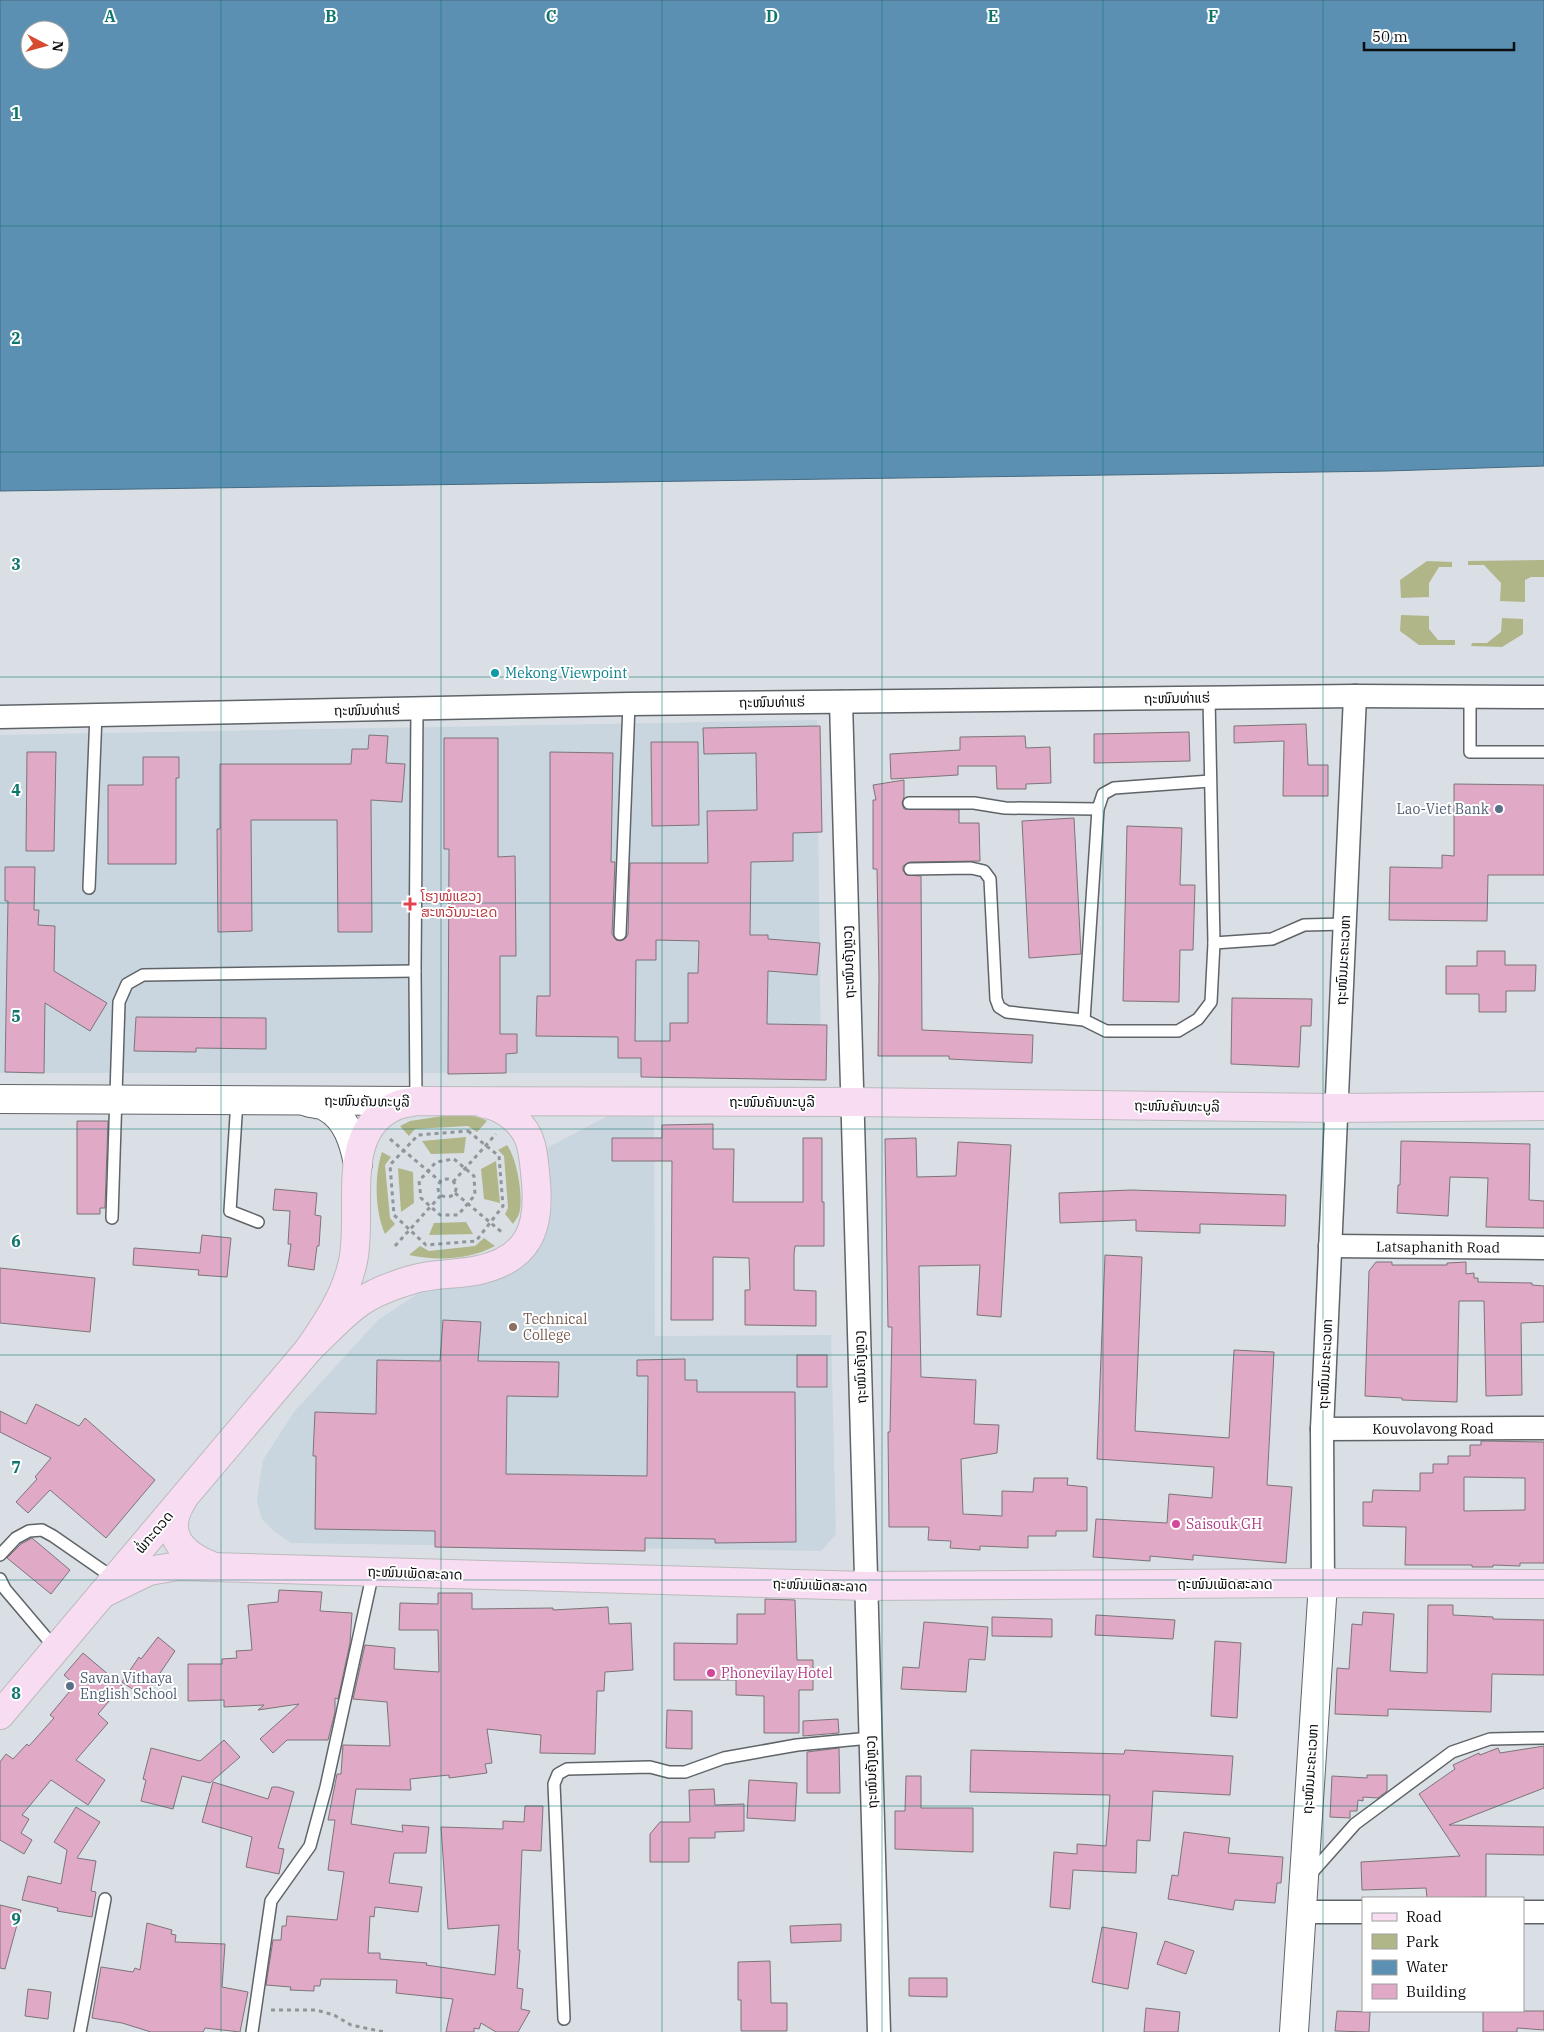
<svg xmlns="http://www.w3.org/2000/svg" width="1544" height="2032" font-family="'IBM Plex Serif','Noto Sans Lao',serif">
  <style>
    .built { fill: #c9d5df }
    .green { fill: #b1b689 }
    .water { fill: #5c90b2; stroke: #446981; fill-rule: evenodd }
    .building { fill: #e0a9c5; stroke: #7c7579; fill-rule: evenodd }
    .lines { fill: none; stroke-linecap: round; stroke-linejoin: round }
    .lane-casing { stroke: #5f6469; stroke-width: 14 }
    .street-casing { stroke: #5f6469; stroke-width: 25 }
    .secondary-casing { stroke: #5f6469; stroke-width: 30 }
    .primary-casing { stroke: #bbbbbc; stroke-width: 30 }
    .path { stroke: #91969a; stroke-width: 3; stroke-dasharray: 4 4; stroke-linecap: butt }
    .lane { stroke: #fff; stroke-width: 11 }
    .street { stroke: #fff; stroke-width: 22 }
    .secondary { stroke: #fff; stroke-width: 28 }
    .primary { stroke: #f8dcf2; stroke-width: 28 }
    .grid { fill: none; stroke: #0f766e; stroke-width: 1; stroke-opacity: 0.55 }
    .culture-dot { fill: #0f9aa8; stroke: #fff; stroke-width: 2 }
    .service-dot { fill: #5c6f8a; stroke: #fff; stroke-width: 2 }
    .health-dot { fill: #e0444e; stroke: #fff; stroke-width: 2 }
    .education-dot { fill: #8d6e63; stroke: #fff; stroke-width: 2 }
    .hotel-dot { fill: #d1479c; stroke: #fff; stroke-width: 2 }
    .labels { text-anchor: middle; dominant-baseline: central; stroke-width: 4; stroke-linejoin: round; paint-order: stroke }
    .culture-label { font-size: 14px; fill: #0d838f; stroke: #fff; text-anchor: start }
    .street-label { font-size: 14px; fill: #0b0d0f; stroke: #fff }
    .service-label { font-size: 14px; fill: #4e5e75; stroke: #fff; text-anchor: end }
    .health-label { font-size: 14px; fill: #be3a42; stroke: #fff; text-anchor: start }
    .education-label { font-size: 14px; fill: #785e54; stroke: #fff; text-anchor: start }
    .hotel-label { font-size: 14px; fill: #b23c85; stroke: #fff; text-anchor: start }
    .grid-label { font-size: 16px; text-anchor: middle; font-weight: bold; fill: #0f766e; stroke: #fff; stroke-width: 4; stroke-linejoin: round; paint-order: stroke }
  </style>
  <rect width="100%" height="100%" fill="#d9dfe4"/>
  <!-- built -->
  <g class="built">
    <path d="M817,720L821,1073H0V735Z"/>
    <path d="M617,1111H654L655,1336L831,1335L836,1534L821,1551L291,1543L275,1532L262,1519L257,1502L261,1472L263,1460L294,1412L378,1320L422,1291L474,1285L496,1280L514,1272L527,1261L536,1250L545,1235L549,1222L552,1204L547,1148Z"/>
  </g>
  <!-- green -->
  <g class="green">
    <path d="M1544,560V577H1531L1525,580V602L1500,601L1501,583L1484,565H1468V561Z"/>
    <path d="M1427,561L1452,562V567H1439L1429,583V597L1401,598L1400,580Z"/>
    <path d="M1401,615L1429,616V629L1438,640H1455V645H1419L1400,631Z"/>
    <path d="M1502,618L1523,619V634L1502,647L1471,646L1472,643H1487L1501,632Z"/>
    <path d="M443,1116C458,1116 473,1113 487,1121L477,1132L468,1126L415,1129L409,1136L400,1126L410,1121Z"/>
    <path d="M466,1137L464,1153L431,1154L422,1141Z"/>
    <path d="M507,1145C517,1159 524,1197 519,1214C518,1217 515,1221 513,1224L505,1214L508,1208L504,1156L498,1150Z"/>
    <path d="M382,1152L391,1157L385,1165L390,1218L395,1224L385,1234C375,1211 374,1176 382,1152Z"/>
    <path d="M496,1161L500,1203L484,1199L481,1169Z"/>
    <path d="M398,1168L413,1172L414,1203L401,1212Z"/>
    <path d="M466,1222L473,1234L429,1235L434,1223Z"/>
    <path d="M484,1238L495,1246C469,1260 437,1261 409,1255L420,1246L429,1251L475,1246Z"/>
  </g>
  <!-- water -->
  <path class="water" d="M0,0H1544V466L1387,471L0,491ZM30,30H60V60H30Z"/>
  <!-- building -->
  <g class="building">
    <path d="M1306,724L1308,765H1328V796H1283L1284,741L1234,743V726Z"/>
    <path d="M820,726L822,832L793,833V861L751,862L750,935H768V939L820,943L817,975L768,971L767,1024L827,1025L826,1080L641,1077V1058H618V1037L536,1036L537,996H550V752L613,753L611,862H615L612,934L616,940L620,941L626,938L628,934L630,863H708L707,811L757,810L756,753L704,754L703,728ZM656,940L699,941L698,973H688V1023H670V1041H635L636,960H656Z"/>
    <path d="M1189,732L1190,761L1094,763V734Z"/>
    <path d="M369,735L388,736L386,763L405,764L402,802L371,800L372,932H338L337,820H251L252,931L218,932L217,829H220V764H351L352,749H368Z"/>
    <path d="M1025,736L1026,748L1050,747L1051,783L1026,784V789H997L996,766H958V775L891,779L890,754L960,750V737Z"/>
    <path d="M444,738H498V857L515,856L516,956H500V1034H517V1053L506,1054V1073L448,1074L449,849H444Z"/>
    <path d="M651,742H698L699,825L652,826Z"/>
    <path d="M27,752H56L54,851H26Z"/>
    <path d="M143,757H179V778H176V864H108V785H143Z"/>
    <path d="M904,780V797L902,803L904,809L959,810V823H979L980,861L910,862L903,866V870L906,875L921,876L922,1030L1033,1035L1032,1063L949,1059V1056H878L879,976L877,869H873V800H876L873,785Z"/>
    <path d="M1454,784L1544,785V875H1488L1487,921L1389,920L1390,867L1442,868V855L1454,856Z"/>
    <path d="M1074,818L1081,954L1029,958L1022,821Z"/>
    <path d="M1127,826L1182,828L1180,885H1195L1193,950H1180L1179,1002L1123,1001Z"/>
    <path d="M5,867H35L34,910H39L38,925L55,926L54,971L107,1003L90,1031L45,1003L44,1073L5,1072L8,901H5Z"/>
    <path d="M1477,951H1505V965H1536L1535,991H1506V1012H1479V994H1446V966H1477Z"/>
    <path d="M1232,998L1312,999L1311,1026H1301L1299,1067L1231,1064Z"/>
    <path d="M136,1017L266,1018V1049L196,1048V1052L134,1051Z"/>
    <path d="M77,1121H108L105,1208H100V1214H77Z"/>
    <path d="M713,1124V1149H734L733,1202H803V1138H822V1202H824V1246H795L794,1254V1290L816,1291V1326L745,1325V1290H750L749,1258L713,1257V1320H671L672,1161H612V1138H662V1125Z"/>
    <path d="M916,1138L917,1177L956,1176L958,1142L1011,1145L1001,1317L977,1315L980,1265L919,1266L921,1377L976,1380L974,1424L999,1425L997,1453L961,1459L963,1514L1002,1516V1491L1033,1492L1034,1478H1068L1067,1485L1087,1487V1531H1056V1536H1028V1548L980,1546V1550L950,1548L951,1541L928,1540L929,1527H889L888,1432H890L892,1327H888L885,1139Z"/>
    <path d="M1401,1141L1530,1144L1529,1200L1544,1201V1228L1486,1227L1488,1178L1450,1177L1448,1216L1397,1213L1398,1185H1400Z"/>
    <path d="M275,1189L317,1193L315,1215L321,1216L319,1246H317L314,1270L288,1266L291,1244H288L290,1211L273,1210Z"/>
    <path d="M1131,1190L1286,1195L1285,1226L1200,1224V1233L1136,1231V1220L1060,1223L1059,1193Z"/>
    <path d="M202,1235L231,1238L227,1277L198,1275L199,1270L133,1265L134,1248L200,1253Z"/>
    <path d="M1105,1255L1142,1257L1135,1431L1229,1438L1234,1350L1274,1352L1267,1485L1292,1487L1286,1563L1193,1555V1560L1150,1556V1561L1093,1557L1096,1519L1167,1523L1169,1494L1212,1498L1214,1467L1097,1459Z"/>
    <path d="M1376,1262H1392V1265H1447V1263L1466,1262V1274L1474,1273V1278H1478V1282L1532,1283V1285L1544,1286V1322L1521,1323L1522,1395L1486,1396L1484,1301H1459L1457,1402L1402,1400V1398L1365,1396L1369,1271Z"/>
    <path d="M0,1268L95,1278L90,1332L0,1323Z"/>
    <path d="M443,1320L481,1322L478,1361L559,1362L558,1397L507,1396L506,1474L647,1476L648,1376H637V1360L685,1359V1380H697V1392H795L796,1542L715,1543V1539L645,1538V1551L435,1547V1531L315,1529L316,1456H313L315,1412L376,1414L377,1360L440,1361Z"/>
    <rect x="797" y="1355" width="30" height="32"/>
    <path d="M36,1404L79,1426L85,1418L155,1480L106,1538L50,1490L28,1513L16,1502L37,1479L35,1477L51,1458L0,1432V1411L26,1424Z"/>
    <path d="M1481,1441L1544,1442V1563H1520V1566L1493,1565V1567H1472V1565H1405L1406,1527L1363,1526V1502H1372L1373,1490L1420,1491V1473H1433V1464H1448V1456H1470V1445H1481ZM1464,1477L1525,1478V1510L1464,1511Z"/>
    <path d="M32,1538L70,1570L51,1594L7,1558L21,1544Z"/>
    <path d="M279,1590L322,1592L320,1611L352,1613L350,1643L338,1699L335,1698V1712L328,1740H287L273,1753L260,1739L299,1704L258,1710L264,1705L224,1707V1700L188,1701V1664H222V1659L237,1658L236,1651L252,1650L248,1605L278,1602Z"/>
    <path d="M438,1593H472V1609L553,1608V1610L608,1607L609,1624L631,1623L633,1670L605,1672L604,1691H597L595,1754L540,1753L541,1735L487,1729L492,1763L485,1764L487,1773L449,1778V1775L410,1779L411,1790L356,1789L351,1824L403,1832L402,1825L429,1827L426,1853H394L389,1883L422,1887L418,1912L375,1907L374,1917L370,1916L368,1953H380V1959L427,1963L426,1965L495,1975L499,1925L448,1929L441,1827L503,1829V1821L524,1822L525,1806H543L541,1851L522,1850L518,1950H520L517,1988L523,1989L521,2009L530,2011L518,2032H496L481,2023L479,2029L474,2028V2032H446L453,1999L396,1993L397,1980L321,1979L320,1986H314V1991L290,1990L291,1987L266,1985L273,1940H281L282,1926H286L287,1916L337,1920L344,1872L328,1870L335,1820H328L337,1774H341L343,1745L390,1746L387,1702L353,1699L365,1645L395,1648L394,1669L439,1672L438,1630H399L400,1603L438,1604Z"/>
    <path d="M765,1599L795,1600L797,1660H813V1690H799V1733H764V1696L736,1695V1680H674V1643L737,1644V1614H765Z"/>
    <path d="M1428,1605H1453V1615L1493,1617V1619L1544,1620V1675L1492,1674L1491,1712L1388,1709V1716L1335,1714L1337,1668L1349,1669L1352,1624L1362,1625L1363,1612L1394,1614L1390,1671L1427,1673Z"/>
    <path d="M1096,1615L1175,1620L1173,1639L1095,1635Z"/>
    <path d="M992,1617L1052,1619V1637L992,1636Z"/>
    <path d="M924,1622L988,1627L985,1660L969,1659L966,1692L901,1689L903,1667L919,1668Z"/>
    <path d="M158,1637L175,1651L144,1697L122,1682L139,1657L141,1659Z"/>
    <path d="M1215,1641L1241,1643L1237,1718L1211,1716Z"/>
    <path d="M83,1653L122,1686L98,1714L108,1723L76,1760L105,1780L88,1805L51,1780L22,1815L29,1819L21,1833L32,1840L24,1854L0,1840V1762L6,1754L13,1759L27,1744L29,1746L54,1718L50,1715L75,1685L64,1675Z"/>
    <path d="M667,1710L692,1711V1749L666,1748Z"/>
    <path d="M838,1719L839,1733L803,1736V1721Z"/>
    <path d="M224,1740L240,1757L210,1783L182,1776L173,1809L141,1801L146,1780L143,1779L151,1748L200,1761Z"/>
    <path d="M1544,1746V1788L1449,1825L1544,1827V1855L1486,1854V1897L1427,1898L1426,1888L1362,1890L1361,1862L1460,1856L1419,1794L1455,1769L1453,1765L1479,1753L1480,1755L1498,1748L1500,1753Z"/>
    <path d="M839,1748L840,1793H807V1752Z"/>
    <path d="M971,1750L1124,1754L1125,1750L1233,1756L1230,1795L1153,1791L1150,1841L1137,1840L1136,1873L1073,1870L1070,1909L1050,1907L1054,1852L1077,1854V1844L1106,1846L1110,1795L970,1792Z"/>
    <path d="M1367,1775H1387V1791L1378,1798L1363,1797V1801L1358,1800L1357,1811H1350V1818L1330,1817L1332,1776L1367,1778Z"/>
    <path d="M906,1776H921V1808H973V1852L895,1849V1811H905Z"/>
    <path d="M749,1780L797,1783L795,1821L747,1818Z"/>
    <path d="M213,1782L268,1799L272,1787H278L294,1792L278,1848L284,1849L279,1874L246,1867L252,1837L202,1822Z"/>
    <path d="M714,1789L715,1805L744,1804V1831L715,1832V1838H689V1862H650V1834L660,1822H690L689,1790Z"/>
    <path d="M76,1807L100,1822L77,1858L96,1861L91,1891L96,1892L92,1917L57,1911L58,1908L22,1900L28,1876L61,1884L67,1850L54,1842Z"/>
    <path d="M1184,1832L1230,1838L1228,1853L1283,1857L1281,1883H1277L1275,1903L1235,1900L1233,1910L1168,1899L1172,1875L1178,1876Z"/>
    <path d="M0,1905L21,1910L5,1969L0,1968Z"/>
    <path d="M147,1923L172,1930L171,1934L176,1935L175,1942L225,1944L222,1987L248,1992L240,2032L205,2028L203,2032H151L122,2023L92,2018L101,1967L133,1972L135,1968L140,1970Z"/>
    <path d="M841,1924V1941L791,1943L790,1926Z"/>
    <path d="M1102,1927L1137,1933L1128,1989L1092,1982Z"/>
    <path d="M1165,1941L1194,1951L1186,1974L1157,1964Z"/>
    <path d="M770,1961L771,2003H787V2031H741V2000H738V1962Z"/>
    <path d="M909,1978H947V1997L909,1996Z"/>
    <path d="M28,1989L51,1992L48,2019L25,2016Z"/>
    <path d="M1146,2008L1180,2012L1178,2032H1144Z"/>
    <path d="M1337,2011L1370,2012L1369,2032L1335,2031Z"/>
    <path d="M1483,2011H1544V2030L1517,2028V2032H1483Z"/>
  </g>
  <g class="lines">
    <defs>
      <g id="lane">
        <path d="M1470,697V752H1544"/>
        <path d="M909,803H974L1005,808L1098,809"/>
        <path d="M910,869L971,868L984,871L990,879L996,999L999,1007L1007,1012L1084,1020L1106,1031H1178L1198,1019L1211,1002L1214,943L1209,698"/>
        <path d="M89,888L96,714"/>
        <path d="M620,934L629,704"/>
        <path d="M1214,943L1272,939L1304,925L1344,924"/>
        <path d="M1084,1020L1098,809L1103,794L1114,788L1210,781"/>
        <path d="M237,1100L230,1211L258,1222"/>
        <path d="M416,1101L415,971L417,709"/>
        <path d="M112,1218L119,1002L127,984L143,975L415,971"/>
        <path d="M0,1555L16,1538L29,1531L42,1530L53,1536L115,1579"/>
        <path d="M0,1579L5,1589L55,1648"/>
        <path d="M1308,1877L1355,1824L1452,1752L1490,1739L1544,1738"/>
        <path d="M564,2019L554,1784L558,1774L567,1769L650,1767L669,1772H685L724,1758L797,1745L870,1738"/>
        <path d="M80,2032L105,1899"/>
        <path d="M252,2032L271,1901L310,1846L326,1787L373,1572"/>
      </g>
      <g id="street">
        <path d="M841,702L879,2032"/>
        <path d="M0,717L629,704L1355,696L1544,697"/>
        <path id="s1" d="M1330,1246L1544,1248"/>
        <path id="s2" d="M1322,1429L1544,1428"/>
        <path d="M1323,1583L1322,1429L1355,696"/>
        <path d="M1301,1912H1363"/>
        <path d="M1523,1912H1544"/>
      </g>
      <g id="secondary">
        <path d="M0,1099L416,1101"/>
        <path d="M307,1102C313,1104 321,1104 326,1107C347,1118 354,1143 358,1164"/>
        <path d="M1294,2032L1323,1583"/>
      </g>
      <g id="primary">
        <path d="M309,1349C328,1321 346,1295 353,1261C364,1211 337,1128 398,1105C403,1103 410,1103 416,1101L852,1102L1336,1108L1544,1106"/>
        <path d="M182,1501C162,1533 181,1554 212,1566"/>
        <path d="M102,1594L149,1571L178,1566L866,1586L1323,1583L1544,1584"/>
        <path d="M0,1715L309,1349C325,1334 341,1316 359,1303C374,1292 394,1285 411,1280C432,1273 457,1275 479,1270C528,1259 540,1229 536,1183C535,1170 534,1157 531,1145C526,1125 506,1107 485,1104"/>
      </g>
    </defs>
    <!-- lane casing -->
    <use href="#lane" class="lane-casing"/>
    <!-- street casing -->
    <use href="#street" class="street-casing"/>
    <!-- secondary casing -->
    <use href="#secondary" class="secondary-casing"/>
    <!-- primary casing -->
    <use href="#primary" class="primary-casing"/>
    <!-- path -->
    <g class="path">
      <path d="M468,1131L499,1156L503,1206L476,1241L426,1245L394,1215L390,1165L418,1135Z"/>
      <path d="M390,1139L441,1182"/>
      <path d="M454,1159L474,1176L475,1195L458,1215H440L421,1198L419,1181L436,1162Z"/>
      <circle cx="447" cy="1188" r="9"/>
      <path d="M453,1182L496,1134"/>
      <path d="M455,1193L504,1234"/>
      <path d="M395,1246L441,1195"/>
      <path d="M271,2010H316L334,2015L351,2025L384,2032"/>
    </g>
    <!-- lane -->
    <use href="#lane" class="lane"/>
    <!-- street -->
    <use href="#street" class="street"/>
    <!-- secondary -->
    <use href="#secondary" class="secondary"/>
    <!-- primary -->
    <use href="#primary" class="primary"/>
  </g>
  <!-- grid -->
  <path class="grid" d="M221,0V2032M441,0V2032M662,0V2032M882,0V2032M1103,0V2032M1323,0V2032M0,226H1544M0,452H1544M0,677H1544M0,903H1544M0,1129H1544M0,1355H1544M0,1580H1544M0,1806H1544"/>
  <!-- markers -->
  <circle class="culture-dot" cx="495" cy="673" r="5"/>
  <g class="service-dot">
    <circle cx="1499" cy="809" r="5"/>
    <circle cx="70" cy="1686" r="5"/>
  </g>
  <path class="health-dot" d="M407.5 896.5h5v5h5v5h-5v5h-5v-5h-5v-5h5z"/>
  <circle class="education-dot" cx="513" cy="1327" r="5"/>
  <g class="hotel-dot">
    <circle cx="1176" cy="1524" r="5"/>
    <circle cx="711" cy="1673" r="5"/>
  </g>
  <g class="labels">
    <!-- culture labels -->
    <g class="culture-label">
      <text x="505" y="673">Mekong Viewpoint</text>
    </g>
    <!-- street labels -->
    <g class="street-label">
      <text transform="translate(1177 698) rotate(-1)">ຖະໜົນທ່າແຮ່</text>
      <text transform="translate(772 702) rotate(-1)">ຖະໜົນທ່າແຮ່</text>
      <text transform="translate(367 710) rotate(-1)">ຖະໜົນທ່າແຮ່</text>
      <text transform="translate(1343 960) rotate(-87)">ຖະໜົນມະຄະເວຫາ</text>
      <text transform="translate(848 962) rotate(-92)">ຖະໜົນຄັງຫຼວງ</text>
      <text transform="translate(367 1101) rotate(1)">ຖະໜົນຄັນທະບູລີ</text>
      <text x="772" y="1102">ຖະໜົນຄັນທະບູລີ</text>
      <text transform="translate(1177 1106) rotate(1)">ຖະໜົນຄັນທະບູລີ</text>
      <text stroke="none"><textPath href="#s1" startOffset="108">Latsaphanith Road</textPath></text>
      <text transform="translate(1325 1364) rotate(-87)">ຖະໜົນມະຄະເວຫາ</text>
      <text transform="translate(860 1367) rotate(-92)">ຖະໜົນຄັງຫຼວງ</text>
      <text stroke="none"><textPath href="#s2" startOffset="111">Kouvolavong Road</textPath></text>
      <text transform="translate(154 1532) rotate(-50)">ພໍ່ກະດວດ</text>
      <text transform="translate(415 1573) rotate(2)">ຖະໜົນເພັດສະລາດ</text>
      <text x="1225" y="1584">ຖະໜົນເພັດສະລາດ</text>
      <text transform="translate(820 1585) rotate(2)">ຖະໜົນເພັດສະລາດ</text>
      <text transform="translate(1310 1769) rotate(-86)">ຖະໜົນມະຄະເວຫາ</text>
      <text transform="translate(871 1772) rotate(-92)">ຖະໜົນຄັງຫຼວງ</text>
    </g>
    <!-- service labels -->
    <g class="service-label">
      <text x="1489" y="809">Lao-Viet Bank</text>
      <text x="80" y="1678" text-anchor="start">Savan Vithaya<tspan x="80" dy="16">English School</tspan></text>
    </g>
    <!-- health labels -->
    <g class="health-label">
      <text x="421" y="896">ໂຮງໝໍແຂວງ<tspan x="421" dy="16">ສະຫວັນນະເຂດ</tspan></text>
    </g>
    <!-- education labels -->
    <g class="education-label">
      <text x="523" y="1319">Technical<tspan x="523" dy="16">College</tspan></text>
    </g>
    <!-- hotel labels -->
    <g class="hotel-label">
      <text x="1186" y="1524">Saisouk GH</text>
      <text x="721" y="1673">Phonevilay Hotel</text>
    </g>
  </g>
  <g class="grid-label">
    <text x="110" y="22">A</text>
    <text x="331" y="22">B</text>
    <text x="551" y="22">C</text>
    <text x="772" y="22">D</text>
    <text x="993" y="22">E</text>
    <text x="1213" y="22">F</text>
    <text x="16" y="119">1</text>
    <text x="16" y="344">2</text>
    <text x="16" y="570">3</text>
    <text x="16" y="796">4</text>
    <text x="16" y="1022">5</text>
    <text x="16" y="1247">6</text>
    <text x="16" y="1473">7</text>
    <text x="16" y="1699">8</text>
    <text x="16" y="1925">9</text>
  </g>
  <!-- legend -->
  <rect x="1362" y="1897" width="162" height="115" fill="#ffffff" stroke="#9d9e9f"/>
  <rect x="1372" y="1913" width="25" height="8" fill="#f8dcf2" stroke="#9d9e9f"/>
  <text x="1406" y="1922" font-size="15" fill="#0b0d0f">Road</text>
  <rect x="1372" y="1934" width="25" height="15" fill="#b1b689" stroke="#9d9e9f"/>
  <text x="1406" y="1947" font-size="15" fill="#0b0d0f">Park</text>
  <rect x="1372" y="1960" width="25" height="15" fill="#5c90b2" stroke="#9d9e9f"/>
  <text x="1406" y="1972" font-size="15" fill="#0b0d0f">Water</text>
  <rect x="1372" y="1984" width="25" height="15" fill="#e0a9c5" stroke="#9d9e9f"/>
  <text x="1406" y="1997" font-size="15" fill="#0b0d0f">Building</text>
  <!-- north arrow -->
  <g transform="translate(45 45) rotate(96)"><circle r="24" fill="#ffffff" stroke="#9d9e9f"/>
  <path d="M0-4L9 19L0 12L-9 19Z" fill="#d64a2f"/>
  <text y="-8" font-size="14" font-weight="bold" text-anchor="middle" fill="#0b0d0f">N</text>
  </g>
  <!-- scale -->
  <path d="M1364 42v8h150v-8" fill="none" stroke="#0b0d0f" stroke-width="2.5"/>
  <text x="1372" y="42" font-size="15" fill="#0b0d0f" stroke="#ffffff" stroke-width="4" paint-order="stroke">50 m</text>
</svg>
